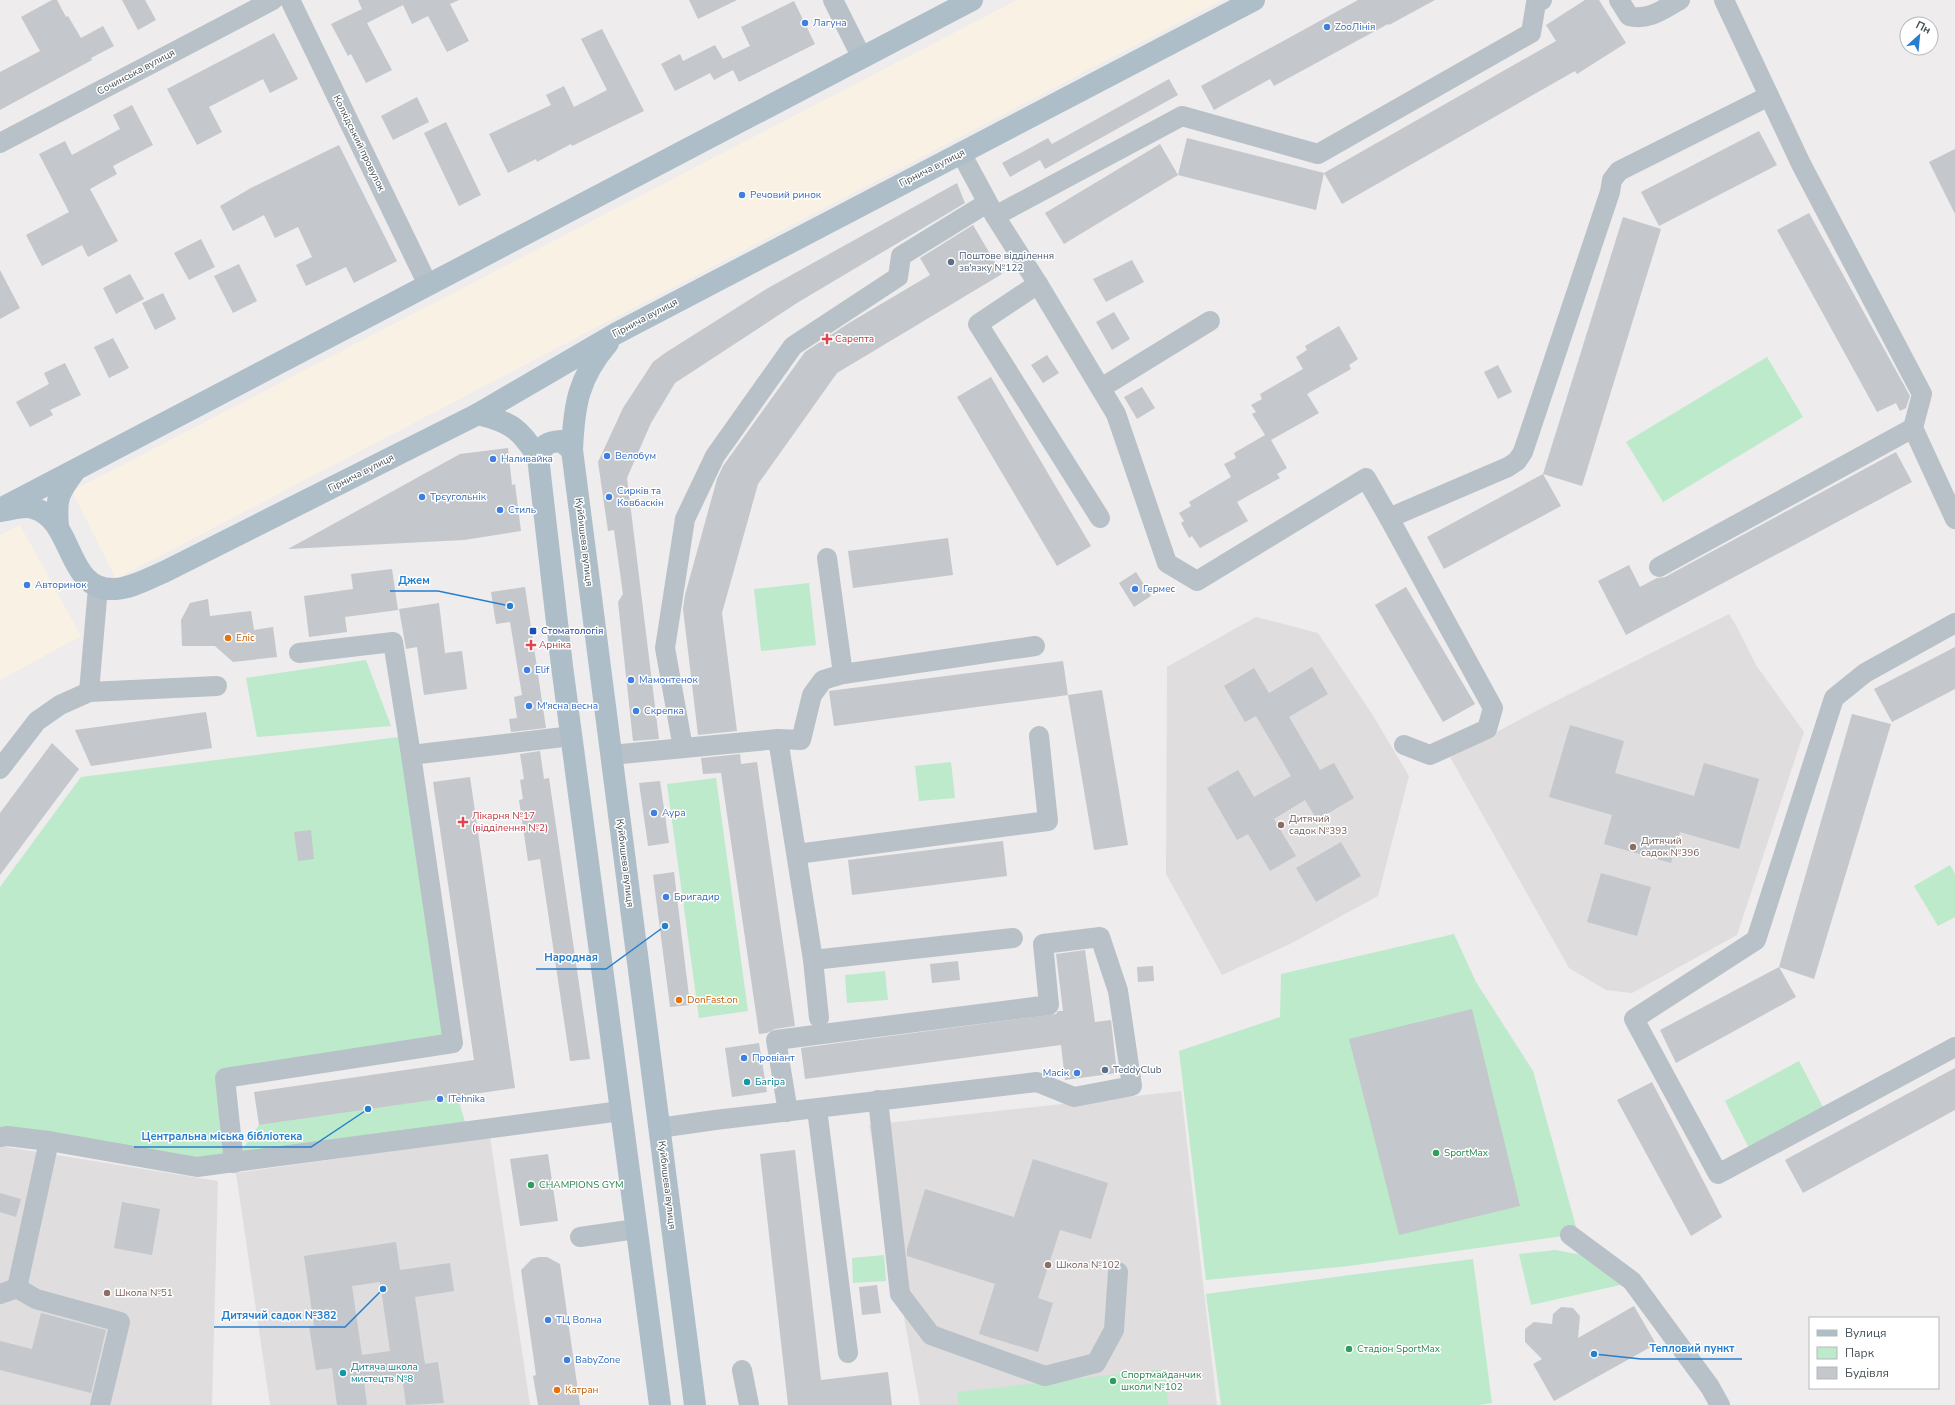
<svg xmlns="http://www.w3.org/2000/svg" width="1955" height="1405" font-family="'Nunito Sans',sans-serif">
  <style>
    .commercial { fill: #f9f1e4 }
    .education { fill: #dfdddd }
    .green { fill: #bceaca }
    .building { fill: #c4c7cb; fill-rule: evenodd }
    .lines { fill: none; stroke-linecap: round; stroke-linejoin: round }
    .minor { stroke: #b8c1c7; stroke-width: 20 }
    .major { stroke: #adbec9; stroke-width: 22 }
    .shop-dot { fill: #3f7fe0; stroke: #fff; stroke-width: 1.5 }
    .service-dot { fill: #5c6f8a; stroke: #fff; stroke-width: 1.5 }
    .health-dot { fill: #e0444e; stroke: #fff; stroke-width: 1.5 }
    .transit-dot { fill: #1a4fb4; stroke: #fff; stroke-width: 1.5 }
    .food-dot { fill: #e8710a; stroke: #fff; stroke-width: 1.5 }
    .education-dot { fill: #8d6e63; stroke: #fff; stroke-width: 1.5 }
    .culture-dot { fill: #0f9aa8; stroke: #fff; stroke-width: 1.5 }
    .leisure-dot { fill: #2e9e5b; stroke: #fff; stroke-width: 1.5 }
    .labels { text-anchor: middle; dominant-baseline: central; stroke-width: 3; stroke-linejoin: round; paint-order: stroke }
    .shop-label { font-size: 10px; fill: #366cbe; stroke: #fff; text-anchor: start }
    .street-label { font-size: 10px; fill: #465157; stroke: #fff }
    .service-label { font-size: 10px; fill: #4e5e75; stroke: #fff; text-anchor: start }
    .health-label { font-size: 10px; fill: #be3a42; stroke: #fff; text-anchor: start }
    .transit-label { font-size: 10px; fill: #164399; stroke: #fff; text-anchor: start }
    .food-label { font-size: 10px; fill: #c56008; stroke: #fff; text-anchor: start }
    .education-label { font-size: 10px; fill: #785e54; stroke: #fff; text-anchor: start }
    .culture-label { font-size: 10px; fill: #0d838f; stroke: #fff; text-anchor: start }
    .leisure-label { font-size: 10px; fill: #27864d; stroke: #fff; text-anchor: start }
    .leader { fill: none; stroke: #267fce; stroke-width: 1.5 }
    .callout-dot { fill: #267fce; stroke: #fff; stroke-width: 1.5 }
    .callout-label { font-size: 11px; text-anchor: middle; font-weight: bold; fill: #267fce; stroke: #fff; stroke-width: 3; stroke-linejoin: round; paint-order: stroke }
  </style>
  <rect width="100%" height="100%" fill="#eeecec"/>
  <!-- commercial -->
  <g class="commercial">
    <path d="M1017,0H1222L116,579L72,491Z"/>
    <path d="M20,525L81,636L0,680V535Z"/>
  </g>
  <!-- education -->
  <g class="education">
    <path d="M1729,614L1737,627L1756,665L1804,732L1737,935L1632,993L1606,990L1569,968L1450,757L1536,711Z"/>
    <path d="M1256,617L1318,633L1372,714L1409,776L1378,896L1290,944L1222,975L1166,874L1167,667Z"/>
    <path d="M1181,1091L1217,1405H920L869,1125Z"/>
    <path d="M490,1137L530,1405H270L236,1173Z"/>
    <path d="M0,1146L218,1181L212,1405H0Z"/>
  </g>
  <!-- green -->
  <g class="green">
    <path d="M1767,357L1803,417L1663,502L1626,442Z"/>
    <path d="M809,583L816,645L761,651L754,589Z"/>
    <path d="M366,660L391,726L257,737L246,678Z"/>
    <path d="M407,736L453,1043L225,1078L234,1162L259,1125L457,1096L468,1131L197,1167L0,1137V887L81,777Z"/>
    <path d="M951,762L955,798L919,801L915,766Z"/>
    <path d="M716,778L748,1011L699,1018L667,784Z"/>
    <path d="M1950,865L1955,874V917L1938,926L1914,886Z"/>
    <path d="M1454,934L1476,982L1533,1071L1578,1234L1349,1266L1206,1280L1179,1051L1280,1017L1281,974Z"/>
    <path d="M885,971L888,1000L847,1003L845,975Z"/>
    <path d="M1799,1061L1824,1109L1749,1148L1725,1101Z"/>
    <path d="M1555,1250L1594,1257L1629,1283L1531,1305L1519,1254Z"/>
    <path d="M884,1255L886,1281L853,1283L852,1258Z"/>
    <path d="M1473,1259L1492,1403L1479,1405H1221L1206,1294Z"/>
    <path d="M1165,1369L1168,1405H959L957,1392Z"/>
  </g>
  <!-- building -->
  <g class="building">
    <path d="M52,0H57L66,17L68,16L81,38L103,26L114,46L91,58L92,60L0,110V72L40,51L21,17Z"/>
    <path d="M122,0H145L156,20L138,30Z"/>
    <path d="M358,0H459L450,4L469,41L447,52L428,16L412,24L403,5L367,23L392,70L366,83L351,54L348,56L331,24L362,9Z"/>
    <path d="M689,0H737L698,19Z"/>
    <path d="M1358,0H1435L1389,25L1388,24L1274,86L1270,79L1214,110L1201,86Z"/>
    <path d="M1585,0H1599L1626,43L1577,74L1575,71L1342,204L1324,173L1556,41L1546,25Z"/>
    <path d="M794,1L815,44L739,82L733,70L714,80L710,73L675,91L661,64L680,54L683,61L715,45L723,59L750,46L741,27Z"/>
    <path d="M602,29L644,111L572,146L571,144L537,162L536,159L508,173L489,134L551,105L546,95L564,86L574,107L607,90L581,39Z"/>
    <path d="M274,33L298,79L270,93L263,79L209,107L222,132L197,145L167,89Z"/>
    <path d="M1169,79L1178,95L1045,169L1040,160L1010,177L1002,163L1048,138L1052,144Z"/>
    <path d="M417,97L429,122L393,140L381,116Z"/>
    <path d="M132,105L153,145L113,166L117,174L90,189L118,241L88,257L82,245L42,266L26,235L69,212L39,154L65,141L72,155L120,129L113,115Z"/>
    <path d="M446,122L481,195L459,206L424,133Z"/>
    <path d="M1759,131L1777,165L1659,226L1641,192Z"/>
    <path d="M1187,138L1324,173L1316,210L1178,175Z"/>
    <path d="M1160,144L1178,175L1064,244L1045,213Z"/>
    <path d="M339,145L397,261L354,283L346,267L306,286L296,265L312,257L298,227L275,238L264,215L233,231L220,206L251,188Z"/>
    <path d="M1955,149V214L1929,162Z"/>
    <path d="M957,183L965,203L797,303L675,383L651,423L627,478L659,739L633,741L618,602L623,594L614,530L608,531L598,462L623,408L653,362L665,353L768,288Z"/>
    <path d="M1809,213L1910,396L1906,408L1900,411L1896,403L1877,412L1777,230Z"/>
    <path d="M1623,217L1661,229L1582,486L1543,474Z"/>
    <path d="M973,225L1002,274L837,373L758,484L722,613L737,731L698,735L683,609L685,595L717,479L723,466L805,352L849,323L930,275L920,258Z"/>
    <path d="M201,239L215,267L189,280L174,253Z"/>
    <path d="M1132,260L1144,282L1106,302L1093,279Z"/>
    <path d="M239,264L257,301L233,313L214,276Z"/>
    <path d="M0,270L20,308L0,319Z"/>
    <path d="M130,274L144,299L116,314L103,288Z"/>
    <path d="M163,293L176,319L155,330L142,303Z"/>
    <path d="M1114,312L1130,339L1112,350L1096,322Z"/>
    <path d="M1339,326L1358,359L1349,365L1351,369L1307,394L1319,413L1271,440L1287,468L1277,474L1280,478L1237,502L1248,521L1200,548L1192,536L1189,538L1181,523L1184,521L1179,513L1191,506L1189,502L1231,477L1224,464L1236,458L1234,453L1265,435L1252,414L1256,412L1251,405L1262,399L1260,394L1303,369L1296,357L1307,350L1305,346Z"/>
    <path d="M113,338L129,368L109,378L94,347Z"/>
    <path d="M1047,355L1059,373L1043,383L1031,365Z"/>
    <path d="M65,363L81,395L50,410L53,415L30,427L16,402L49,384L44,373Z"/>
    <path d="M1498,365L1512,392L1498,399L1484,372Z"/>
    <path d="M991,377L1091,546L1057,566L957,397Z"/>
    <path d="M1142,387L1155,408L1137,419L1124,397Z"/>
    <path d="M508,448L512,485L515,484L521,531L464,540L288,549L460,454Z"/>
    <path d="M1896,452L1912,482L1626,635L1598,581L1629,565L1640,587L1657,578L1665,577Z"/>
    <path d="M1543,474L1561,506L1444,569L1427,537Z"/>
    <path d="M948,538L953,575L853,588L848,551Z"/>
    <path d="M392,569L398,610L345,617L347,632L309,637L304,596L353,589L351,574Z"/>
    <path d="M1136,572L1151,596L1134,607L1119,583Z"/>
    <path d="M525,587L546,728L511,732L509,719L517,718L514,697L522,695L510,622L496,624L491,592Z"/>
    <path d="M1406,587L1475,704L1443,722L1375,605Z"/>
    <path d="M208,599L210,616L251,611L254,630L273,627L277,657L233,662L215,646H182L181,620L190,603Z"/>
    <path d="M439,603L445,653L462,651L467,689L424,695L417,647L406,649L399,609Z"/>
    <path d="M1955,647V689L1892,722L1874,689Z"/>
    <path d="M1063,661L1068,695L834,726L829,691Z"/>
    <path d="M1312,667L1328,694L1289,717L1320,770L1334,763L1354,798L1317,820L1305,800L1274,819L1296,856L1270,871L1248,834L1237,840L1207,788L1238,770L1254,797L1291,776L1256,716L1245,722L1224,686L1254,668L1269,693Z"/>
    <path d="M1102,690L1128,845L1094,850L1068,695Z"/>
    <path d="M206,712L212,748L91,766L75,730Z"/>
    <path d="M1852,714L1891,724L1814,979L1779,967Z"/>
    <path d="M1570,725L1624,741L1615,773L1694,796L1704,763L1759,779L1739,849L1680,832L1671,863L1604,844L1612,815L1549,797Z"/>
    <path d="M52,743L79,769L0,875V813Z"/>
    <path d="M540,751L544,779L549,778L590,1059L570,1061L540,859L528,861L519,800L523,799L520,780L524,779L520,754Z"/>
    <path d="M740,754L741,764L757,762L795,1026L775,1029L767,1033L759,1034L721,773L703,774L701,758Z"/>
    <path d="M470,777L515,1088L259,1125L254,1092L474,1060L433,782Z"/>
    <path d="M660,781L669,843L648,846L639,783Z"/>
    <path d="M311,830L314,859L298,861L294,832Z"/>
    <path d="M1003,841L1007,876L852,895L848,860Z"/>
    <path d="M1341,842L1361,876L1316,902L1296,868Z"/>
    <path d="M674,872L690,1005L670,1007L653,875Z"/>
    <path d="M1601,873L1651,887L1637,936L1587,922Z"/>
    <path d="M1085,950L1095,1022L1111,1020L1117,1073L1065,1080L1061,1045L805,1079L801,1048L1056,1014L1058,1011H1063L1056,954Z"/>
    <path d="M958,961L960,980L932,983L930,964Z"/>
    <path d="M1153,966L1154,981L1138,982L1137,967Z"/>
    <path d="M1779,967L1796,997L1676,1063L1660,1030Z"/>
    <path d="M1472,1009L1520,1206L1399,1235L1349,1039Z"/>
    <path d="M759,1043L767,1092L732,1097L725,1048Z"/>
    <path d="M1955,1068V1110L1803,1193L1785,1160Z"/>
    <path d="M1652,1082L1722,1217L1691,1236L1617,1100Z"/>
    <path d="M795,1150L821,1380L888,1372L892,1405H788L760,1154Z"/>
    <path d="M548,1154L558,1221L520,1226L510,1159Z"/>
    <path d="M1033,1159L1108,1183L1091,1239L1060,1230L1038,1298L1053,1303L1038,1352L979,1334L995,1284L907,1256V1249L925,1189L1014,1217Z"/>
    <path d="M0,1193L21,1199L16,1217L0,1212Z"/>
    <path d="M122,1202L160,1209L152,1255L114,1248Z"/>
    <path d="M396,1242L400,1270L450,1263L454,1291L415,1297L425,1364L438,1362L444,1403L406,1405L402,1376L364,1381L367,1405H337L332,1368L316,1370L309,1326H314L304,1256ZM380,1282L390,1351L362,1355L352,1286Z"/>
    <path d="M539,1257H547L560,1264L580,1405H538L533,1376L536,1375L521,1270L532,1259Z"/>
    <path d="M877,1285L881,1313L862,1315L859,1287Z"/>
    <path d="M1634,1306L1656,1344L1554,1401L1533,1364L1542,1359L1525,1342V1329L1534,1322L1552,1324L1553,1314L1561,1307L1573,1308L1580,1316L1578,1338Z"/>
    <path d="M41,1313L106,1330L91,1393L0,1370V1341L32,1349Z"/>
  </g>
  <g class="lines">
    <!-- minor -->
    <g class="minor">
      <path d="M290,0L428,285"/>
      <path d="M833,0L862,58"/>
      <path d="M1619,0L1629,16C1649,21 1663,9 1680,0"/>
      <path d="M1724,0L1801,164L1922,394L1913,428L1955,519"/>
      <path d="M0,143L273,0"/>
      <path d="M961,153L995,216L1038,284L978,324L1100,518"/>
      <path d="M995,216L1182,116L1318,154L1531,33L1536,3L1542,0"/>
      <path d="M1038,284L1116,414L1167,563L1197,581L1366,478L1389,518L1508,467L1517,461L1523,452L1610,192L1612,180L1619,171L1769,96"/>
      <path d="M1101,388L1210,321"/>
      <path d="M1389,518L1493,708L1487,729L1430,755L1404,745"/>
      <path d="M827,558L843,674"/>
      <path d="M1659,567L1913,428"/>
      <path d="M1955,623L1865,673L1834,698L1756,940L1634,1019L1718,1174L1955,1047"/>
      <path d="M299,653L393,642L411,755"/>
      <path d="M89,692L217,686"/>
      <path d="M778,739L801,740L812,695L823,680L843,674L1035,646"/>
      <path d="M683,748L665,648L685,519L715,456L793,346L898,277L901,256L987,203"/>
      <path d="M611,755L778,739L813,960L819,1018"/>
      <path d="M0,769L37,721L60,705L89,692L98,587"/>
      <path d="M797,854L1048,821L1039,736"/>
      <path d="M813,960L1013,938"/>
      <path d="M878,1100L900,1294L931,1335L1045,1376L1096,1363L1114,1330L1118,1272"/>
      <path d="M817,1109L848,1353"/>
      <path d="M659,1128L715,1120L1037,1082L1074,1097L1132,1086L1118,991L1100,937L1043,944L1049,1005L776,1040L788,1112"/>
      <path d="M0,1137L7,1136L49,1141L197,1167L621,1111"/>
      <path d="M234,1163L225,1078L453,1043L411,755L572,736"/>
      <path d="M1570,1235L1632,1281L1710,1387L1720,1405"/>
      <path d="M580,1237L636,1229"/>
      <path d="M17,1288L36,1299L120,1322L100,1405"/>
      <path d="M0,1294L17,1288L49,1141"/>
      <path d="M742,1370L749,1405"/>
    </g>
    <!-- major -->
    <g class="major">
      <path d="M608,343C578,378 574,405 572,450L695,1405"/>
      <path d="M478,414C511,422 520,429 538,457L562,666L660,1405"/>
      <path d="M538,457C544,445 546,442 561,441L572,450"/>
      <path d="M6,506L972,0"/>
      <path d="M0,511C10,510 24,505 33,508C75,519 65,592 115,589C132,588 149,578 164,572L478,414L617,333L1254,0"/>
      <path d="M58,527C56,499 57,495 74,472"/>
    </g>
  </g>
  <!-- markers -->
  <g class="shop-dot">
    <circle cx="805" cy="23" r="4"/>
    <circle cx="1327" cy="27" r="4"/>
    <circle cx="742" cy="195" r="4"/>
    <circle cx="607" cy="456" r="4"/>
    <circle cx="493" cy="459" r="4"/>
    <circle cx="422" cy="497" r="4"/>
    <circle cx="609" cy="497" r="4"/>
    <circle cx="500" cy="510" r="4"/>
    <circle cx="27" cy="585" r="4"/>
    <circle cx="1135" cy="589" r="4"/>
    <circle cx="527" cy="670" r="4"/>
    <circle cx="631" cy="680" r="4"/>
    <circle cx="529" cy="706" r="4"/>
    <circle cx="636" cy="711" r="4"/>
    <circle cx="654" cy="813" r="4"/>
    <circle cx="666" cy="897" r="4"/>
    <circle cx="744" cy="1058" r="4"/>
    <circle cx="1077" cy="1073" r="4"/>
    <circle cx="440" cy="1099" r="4"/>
    <circle cx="548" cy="1320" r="4"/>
    <circle cx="567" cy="1360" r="4"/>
  </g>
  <g class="service-dot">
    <circle cx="951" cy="262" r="4"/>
    <circle cx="1105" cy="1070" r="4"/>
  </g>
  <g class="health-dot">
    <path d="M825 333h4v4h4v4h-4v4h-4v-4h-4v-4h4z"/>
    <path d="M529 639h4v4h4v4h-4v4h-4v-4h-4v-4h4z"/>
    <path d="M461 816h4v4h4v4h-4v4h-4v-4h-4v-4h4z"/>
  </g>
  <rect class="transit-dot" x="529" y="627" width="8" height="8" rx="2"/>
  <g class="food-dot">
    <circle cx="228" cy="638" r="4"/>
    <circle cx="679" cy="1000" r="4"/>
    <circle cx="557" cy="1390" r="4"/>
  </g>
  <g class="education-dot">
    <circle cx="1281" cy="825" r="4"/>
    <circle cx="1633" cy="847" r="4"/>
    <circle cx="1048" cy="1265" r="4"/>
    <circle cx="107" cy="1293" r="4"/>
  </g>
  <g class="culture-dot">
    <circle cx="747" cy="1082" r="4"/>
    <circle cx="343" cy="1373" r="4"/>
  </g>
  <g class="leisure-dot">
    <circle cx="1436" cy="1153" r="4"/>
    <circle cx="531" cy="1185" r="4"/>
    <circle cx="1349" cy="1349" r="4"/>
    <circle cx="1113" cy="1381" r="4"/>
  </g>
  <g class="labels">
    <!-- shop labels -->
    <g class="shop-label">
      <text x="813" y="23">Лагуна</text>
      <text x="1335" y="27">ZooЛінія</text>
      <text x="750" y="195">Речовий ринок</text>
      <text x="615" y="456">Велобум</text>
      <text x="501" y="459">Наливайка</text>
      <text x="617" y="491">Сирків та<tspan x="617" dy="12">Ковбаскін</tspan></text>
      <text x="430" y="497">Трєугольнік</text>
      <text x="508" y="510">Стиль</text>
      <text x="35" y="585">Авторинок</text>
      <text x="1143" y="589">Гермес</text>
      <text x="535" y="670">Elif</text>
      <text x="639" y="680">Мамонтенок</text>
      <text x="537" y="706">М'ясна весна</text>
      <text x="644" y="711">Скрепка</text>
      <text x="662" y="813">Аура</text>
      <text x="674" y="897">Бригадир</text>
      <text x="752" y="1058">Провіант</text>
      <text x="1069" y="1073" text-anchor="end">Масік</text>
      <text x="448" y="1099">ITehnika</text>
      <text x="556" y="1320">ТЦ Волна</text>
      <text x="575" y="1360">BabyZone</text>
    </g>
    <!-- street labels -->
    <g class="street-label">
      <text transform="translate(136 72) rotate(-28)">Сочинська вулиця</text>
      <text transform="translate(359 143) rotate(64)">Колхідський провулок</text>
      <text transform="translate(932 168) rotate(-27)">Гірнича вулиця</text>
      <text transform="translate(645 318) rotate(-28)">Гірнича вулиця</text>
      <text transform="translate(361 473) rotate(-27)">Гірнича вулиця</text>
      <text transform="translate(584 542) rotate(83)">Куйбишева вулиця</text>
      <text transform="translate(625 863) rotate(83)">Куйбишева вулиця</text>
      <text transform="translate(667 1185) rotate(83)">Куйбишева вулиця</text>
    </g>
    <!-- service labels -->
    <g class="service-label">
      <text x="959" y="256">Поштове відділення<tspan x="959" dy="12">зв'язку №122</tspan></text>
      <text x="1113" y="1070">TeddyClub</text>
    </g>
    <!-- health labels -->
    <g class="health-label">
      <text x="835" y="339">Сарепта</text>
      <text x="539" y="645">Арніка</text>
      <text x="472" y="816">Лікарня №17<tspan x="472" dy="12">(відділення №2)</tspan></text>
    </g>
    <!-- transit labels -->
    <g class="transit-label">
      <text x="541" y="631">Стоматологія</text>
    </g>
    <!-- food labels -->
    <g class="food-label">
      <text x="236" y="638">Еліс</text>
      <text x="687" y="1000">DonFast.on</text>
      <text x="565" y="1390">Катран</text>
    </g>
    <!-- education labels -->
    <g class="education-label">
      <text x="1289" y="819">Дитячий<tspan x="1289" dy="12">садок №393</tspan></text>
      <text x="1641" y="841">Дитячий<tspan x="1641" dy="12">садок №396</tspan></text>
      <text x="1056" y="1265">Школа №102</text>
      <text x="115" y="1293">Школа №51</text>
    </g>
    <!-- culture labels -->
    <g class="culture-label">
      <text x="755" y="1082">Багіра</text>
      <text x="351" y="1367">Дитяча школа<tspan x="351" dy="12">мистецтв №8</tspan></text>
    </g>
    <!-- leisure labels -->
    <g class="leisure-label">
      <text x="1444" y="1153">SportMax</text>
      <text x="539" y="1185">CHAMPIONS GYM</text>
      <text x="1357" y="1349">Стадіон SportMax</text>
      <text x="1121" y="1375">Спортмайданчик<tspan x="1121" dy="12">школи №102</tspan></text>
    </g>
  </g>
  <!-- callouts -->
  <path class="leader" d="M510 606L438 591H390M665 926L606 969H536M368 1109L311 1147H134M383 1289L345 1327H214M1594 1354L1641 1359H1742"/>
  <g class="callout-dot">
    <circle cx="510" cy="606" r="4"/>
    <circle cx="665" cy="926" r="4"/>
    <circle cx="368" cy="1109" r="4"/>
    <circle cx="383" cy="1289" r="4"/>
    <circle cx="1594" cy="1354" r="4"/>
  </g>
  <g class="callout-label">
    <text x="414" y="584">Джем</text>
    <text x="571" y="961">Народная</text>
    <text x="222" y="1140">Центральна міська бібліотека</text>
    <text x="279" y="1319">Дитячий садок №382</text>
    <text x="1692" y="1352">Тепловий пункт</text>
  </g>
  <!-- legend -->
  <rect x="1809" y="1317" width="130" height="72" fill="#ffffff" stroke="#b5b9bc"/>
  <rect x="1817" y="1330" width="20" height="6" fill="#adbec9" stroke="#b5b9bc"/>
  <text x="1845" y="1337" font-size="12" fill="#465157">Вулиця</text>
  <rect x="1817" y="1347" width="20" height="12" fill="#bceaca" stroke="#b5b9bc"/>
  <text x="1845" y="1357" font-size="12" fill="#465157">Парк</text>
  <rect x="1817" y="1367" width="20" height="12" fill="#c4c7cb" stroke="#b5b9bc"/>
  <text x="1845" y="1377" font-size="12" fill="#465157">Будівля</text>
  <!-- north arrow -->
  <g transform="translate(1919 36) rotate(27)"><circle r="19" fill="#ffffff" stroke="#b5b9bc"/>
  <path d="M0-3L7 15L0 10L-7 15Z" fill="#267fce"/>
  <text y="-6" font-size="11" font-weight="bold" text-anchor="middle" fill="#465157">Пн</text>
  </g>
</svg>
